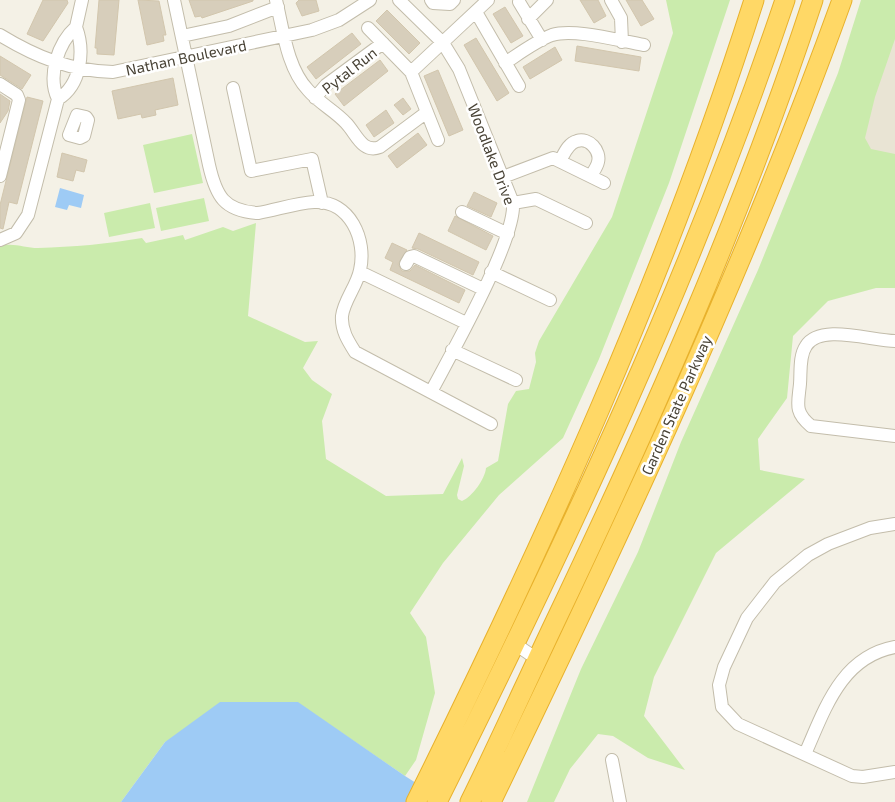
<svg xmlns="http://www.w3.org/2000/svg" width="895" height="802" font-family="'Exo 2',sans-serif">
  <style>
    .residential { fill: #e9e4d4 }
    .green { fill: #caebac }
    .water { fill: #9ecbf5 }
    .building { fill: #d7cebb; stroke: #d2c6ad }
    .lines { fill: none; stroke-linecap: round; stroke-linejoin: round }
    .minor-casing { stroke: #c3bdab; stroke-width: 14 }
    .highway-casing { stroke: #e8b12c; stroke-width: 21 }
    .minor { stroke: #fff; stroke-width: 12 }
    .highway { stroke: #ffd866; stroke-width: 19 }
    .labels { text-anchor: middle; dominant-baseline: central; stroke-width: 5; stroke-linejoin: round; paint-order: stroke }
    .street-label { font-size: 15px; fill: #484235; stroke: #fff }
  </style>
  <rect width="100%" height="100%" fill="#f4f1e6"/>
  <path class="residential" d="M895,14V170L851,153Z"/>
  <path class="green" d="M666,0H730L669,183L599,359L563,438L499,495L443,563L410,613L426,637L435,693L416,760L405,776L298,703L165,742L121,802H0V246C13,242 25,248 38,248C73,247 107,244 142,238L146,243L183,235L185,240L223,227L233,231L256,223L248,316L305,342L318,341L303,368L312,380L332,394L322,421L326,459L386,496L443,494L462,458L464,466L457,495L458,499L462,501C472,497 485,479 486,468L498,461L508,404L516,391L529,389L536,362L535,353L539,341L612,217L673,33Z
    M861,0H895V39L875,97L865,138L871,149L895,154V288H876L828,301L793,336L787,398L758,439L760,470L805,479L716,553L654,677L644,716L685,770L648,758L613,736L598,734L570,769L554,802H527L581,669L638,552L681,442L758,270L838,73Z
    M192,134L203,183L154,193L143,145Z
    M204,198L209,221L161,231L156,208Z
    M150,203L155,228L109,237L104,213Z"/>
  <path class="water" d="M60,188L84,195L81,208L69,205L67,210L55,207Z
    M220,702H298L405,776L446,802H121L165,742Z"/>
  <path class="building" d="M43,0H67L68,3L43,41L27,34Z
    M99,0H119L114,55L97,54V48H95Z
    M138,0L159,1L166,35H163L164,41L147,45Z
    M189,0H253V1L202,18L201,16L195,17Z
    M299,0H316L319,11L302,16L296,3Z
    M580,0H598L606,16L594,23Z
    M626,0H642L654,19L641,26Z
    M505,7L523,36L511,43L493,14Z
    M387,10L420,43L409,54L376,21Z
    M352,33L361,44L316,79L307,67Z
    M476,38L509,93L497,101L464,45Z
    M577,46L641,57L639,71L575,61Z
    M555,47L562,60L530,79L523,67Z
    M0,56L31,75L22,89L0,75Z
    M380,60L388,71L344,106L335,94Z
    M438,70L463,130L449,136L424,76Z
    M173,78L178,105L155,110L156,115L142,118L141,114L118,119L112,91Z
    M0,94L10,101L8,111L0,123Z
    M27,97L43,101L17,204L9,202L3,229L0,228V205Z
    M403,98L411,109L403,115L394,105Z
    M386,110L394,123L374,137L366,125Z
    M418,133L427,145L397,168L388,156Z
    M62,153L87,160L84,172L76,170L73,181L57,177Z
    M474,192L497,203L491,217L467,206Z
    M455,216L493,236L486,250L448,231Z
    M419,233L479,262L473,275L418,249L412,248Z
    M392,243L407,250L398,264L402,271H410L415,265L465,290L459,303L390,270L393,262L385,258Z"/>
  <g class="lines">
    <g class="minor-casing">
      <path id="minor" d="M174,0L209,165C216,196 224,211 258,213C276,210 296,203 314,202C350,200 367,240 360,270C357,286 344,300 342,316C341,330 348,341 355,352L491,424
        M276,0C283,29 287,68 308,90C319,103 335,111 346,123C356,133 362,154 380,147L427,112
        M399,0L443,43L459,69L513,203C516,240 451,354 431,392
        M431,0L433,3L450,4L454,0
        M611,0L621,18L622,42
        M519,2L542,40
        M476,12L519,86
        M528,19L547,0
        M76,27C85,51 81,85 58,99C47,76 58,43 76,27Z
        M76,27L82,0
        M368,28L411,72L438,140
        M0,35C36,57 71,71 113,72L312,30L339,20L370,0
        M182,36L229,26L278,7
        M505,63C520,53 536,41 552,35C574,28 620,41 644,45
        M411,72L488,0
        M0,84L17,95L19,100L0,176
        M233,88L251,171L312,159L322,203
        M315,98L326,85L383,43
        M77,115L86,117L88,120L84,136L80,138L69,135Z
        M560,161C564,154 568,143 577,141C589,137 601,151 598,162C597,167 593,172 591,176
        M503,177L553,158L604,183
        M513,203L536,199L586,223
        M462,212L508,234
        M0,240L16,233L28,215L58,99
        M406,264L410,257L414,256L483,289
        M360,272L466,323
        M491,272L550,300
        M895,341C872,341 820,323 806,346C799,356 801,372 800,384C798,404 794,412 811,426L895,436
        M452,350L516,380
        M895,524L870,528L828,544L808,555L775,582L747,618L724,667L719,685L722,707L738,724L852,776L863,777L895,772
        M515,644L537,659
        M805,754C825,709 841,657 895,647
        M612,760L620,802"/>
    </g>
    <g class="highway-casing">
      <path id="highway" d="M416,802C545,542 666,277 754,0
        M437,802C567,541 692,277 785,0
        M470,802C499,743 526,683 554,624C651,421 743,214 813,0
        M491,802C618,539 743,275 842,0"/>
    </g>
    <use href="#minor" class="minor"/>
    <use href="#highway" class="highway"/>
  </g>
  <g class="labels">
    <g class="street-label">
      <text transform="translate(186 57) rotate(-12)">Nathan Boulevard</text>
      <text transform="translate(349 70) rotate(-38)">Pytal Run</text>
      <text transform="translate(492 154) rotate(69)">Woodlake Drive</text>
      <text transform="translate(676 405) rotate(-66)">Garden State Parkway</text>
    </g>
  </g>
</svg>
